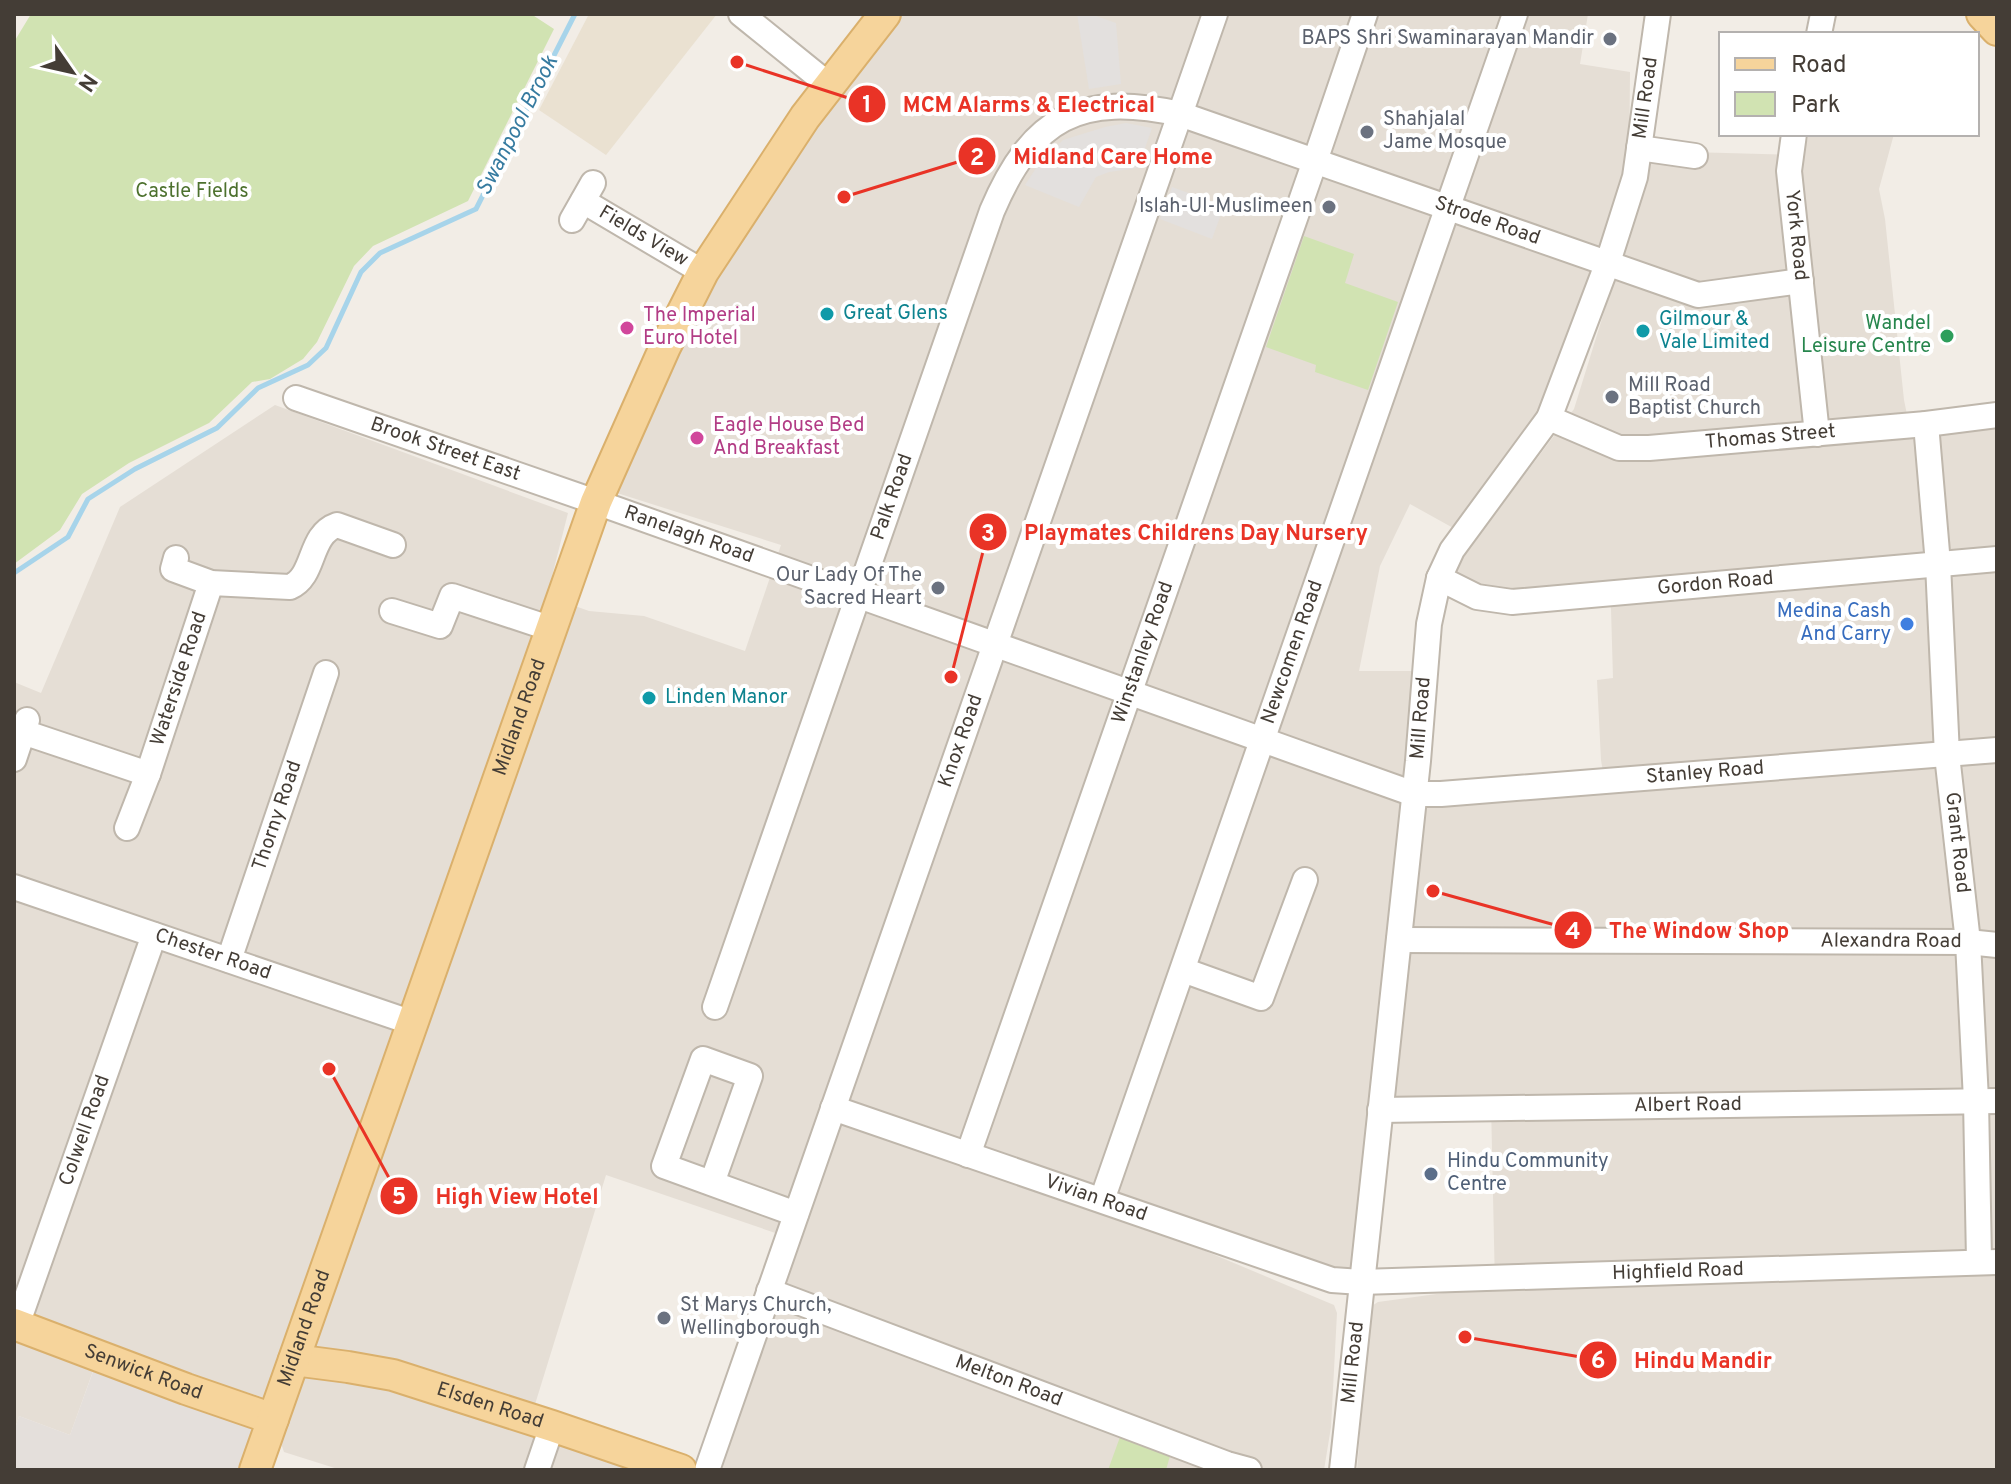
<svg xmlns="http://www.w3.org/2000/svg" width="2011" height="1484" font-family="Overpass,sans-serif">
  <style>
    .residential { fill: #e5ded5 }
    .industrial { fill: #e4dfdb }
    .education { fill: #eae1d1 }
    .green { fill: #d1e3b2 }
    .parking { fill: #e3e0de }
    .lines { fill: none; stroke-linecap: round; stroke-linejoin: round }
    .stream { stroke: #a7d4ea; stroke-width: 5 }
    .minor-casing { stroke: #bfb7ac; stroke-width: 28 }
    .major-casing { stroke: #dab06c; stroke-width: 34 }
    .minor { stroke: #fff; stroke-width: 24 }
    .major { stroke: #f6d49b; stroke-width: 30 }
    .worship-dot { fill: #6b7280; stroke: #fff; stroke-width: 3 }
    .culture-dot { fill: #0f9aa8; stroke: #fff; stroke-width: 3 }
    .hotel-dot { fill: #d1479c; stroke: #fff; stroke-width: 3 }
    .leisure-dot { fill: #2e9e5b; stroke: #fff; stroke-width: 3 }
    .shop-dot { fill: #3f7fe0; stroke: #fff; stroke-width: 3 }
    .service-dot { fill: #5c6f8a; stroke: #fff; stroke-width: 3 }
    .labels { text-anchor: middle; dominant-baseline: central; stroke-width: 8; stroke-linejoin: round; paint-order: stroke }
    .worship-label { font-size: 20px; fill: #5b616d; stroke: #fff; text-anchor: end }
    .street-label { font-size: 20px; fill: #443d36; stroke: #fff }
    .park-label { font-size: 20px; fill: #4d712e; stroke: #fff }
    .culture-label { font-size: 20px; fill: #0d838f; stroke: #fff; text-anchor: start }
    .hotel-label { font-size: 20px; fill: #b23c85; stroke: #fff; text-anchor: start }
    .leisure-label { font-size: 20px; fill: #27864d; stroke: #fff; text-anchor: end }
    .shop-label { font-size: 20px; fill: #366cbe; stroke: #fff; text-anchor: end }
    .service-label { font-size: 20px; fill: #4e5e75; stroke: #fff; text-anchor: start }
    .water-label { font-size: 22px; font-style: italic; fill: #367ba0; stroke: #fff }
    .leader { fill: none; stroke: #e93326; stroke-width: 3 }
    .callout-dot { fill: #e93326; stroke: #fff; stroke-width: 3 }
    .mark-label { font-size: 24px; text-anchor: middle; font-weight: bold; fill: #fff }
    .callout-label { font-size: 22px; text-anchor: middle; font-weight: bold; fill: #e93326; stroke: #fff; stroke-width: 8; stroke-linejoin: round; paint-order: stroke }
  </style>
  <rect width="100%" height="100%" fill="#f2ede6"/>
  <path class="residential" d="M903,14H1588L1580,64L1630,72L1629,180L1541,415L1455,529L1410,504L1380,566L1359,671H1420L1350,1290L1110,1211L1334,1305L1337,1313L1331,1427L1324,1470H711L793,1239L606,1175L528,1427L642,1470H341L284,1452L265,1398L102,1346L70,1435L19,1416L14,1432V682L41,693L120,507L275,405L568,513L547,596L589,611L644,616L745,651L781,545L617,493L711,280L825,104Z
    M1809,134H1894L1879,189L1885,219L1904,400L1911,434L1997,422V1470H1357L1370,1307L1378,1302L1495,1286L1491,1104L1393,1103L1418,799L1605,784L1601,760L1597,680L1613,678L1611,609L1609,595L1506,600L1448,577L1574,409L1654,151L1803,155Z"/>
  <path class="industrial" d="M94,1369L239,1417L254,1433L241,1470H14V1432L19,1416L70,1435Z"/>
  <path class="education" d="M589,14H717L606,155L539,110Z"/>
  <path class="green" d="M31,14H531L554,29L468,201L373,246L354,266L317,342L303,359L270,379L252,382L209,423L129,463L82,494L60,530L14,564V42Z
    M1304,236L1354,254L1345,283L1398,302L1368,390L1315,372L1316,365L1266,347Z
    M1120,1437L1170,1456L1166,1470H1108Z"/>
  <path class="parking" d="M1077,14H1090L1116,23L1121,84L1089,89Z
    M1126,123L1152,128L1138,168L1109,172L1096,177L1079,207L1025,185L1038,165L1063,140L1105,127Z
    M1172,187L1224,206L1212,239L1160,219Z"/>
  <g class="lines">
    <path class="stream" d="M14,573L68,537L88,499L135,469L217,428L258,388L308,365L326,348L361,272L380,253L476,209L575,14"/>
    <g class="minor-casing">
      <g id="minor">
        <path d="M741,14L830,86"/>
        <path d="M1819,34L1823,14"/>
        <path id="s1" d="M1794,134L1789,171L1817,434"/>
        <path d="M1639,148L1695,156"/>
        <path id="s2" d="M583,201L703,272"/>
        <path d="M572,220L593,183"/>
        <path id="s3" d="M296,398L596,502L1414,794H1441L1997,750"/>
        <path id="s4" d="M1549,418L1619,448H1649L1926,424L1997,415"/>
        <path id="s5" d="M1926,424L1938,564L1947,755L1968,942L1976,1100L1979,1261"/>
        <path d="M176,558L173,569L211,583L290,587C316,576 308,535 337,525L393,545"/>
        <path id="s6" d="M1439,578L1477,597L1512,602L1997,559"/>
        <path d="M392,611L440,626L452,596L552,629"/>
        <path d="M23,732L148,774"/>
        <path d="M14,759L27,720"/>
        <path id="s7" d="M127,828L148,774L211,583"/>
        <path id="s8" d="M14,887L413,1023"/>
        <path id="s9" d="M1399,940L1968,942L1997,945"/>
        <path id="s10" d="M229,960L326,673"/>
        <path d="M1183,970L1261,998L1305,880"/>
        <path id="s11" d="M715,1007L992,211C1032,117 1080,92 1180,114L1698,295L1801,281"/>
        <path id="s12" d="M833,1108L1332,1280L1361,1282L1997,1262"/>
        <path id="s13" d="M1380,1110L1997,1101"/>
        <path id="s14" d="M968,1155L1315,161L1365,14"/>
        <path d="M712,1183L750,1076L703,1059L664,1166L796,1214"/>
        <path id="s15" d="M1102,1200L1515,14"/>
        <path id="s16" d="M769,1291L1227,1464L1249,1470"/>
        <path id="s17" d="M17,1325L154,935"/>
        <path d="M537,1470L552,1426"/>
        <path id="s18" d="M707,1470L1215,14"/>
        <path id="s19" d="M1342,1470L1418,761L1429,624L1439,578L1452,550L1549,418L1608,262L1635,177L1658,14"/>
      </g>
    </g>
    <g class="major-casing">
      <g id="major">
        <path d="M1982,14L1997,30"/>
        <path id="s20" d="M14,1324L186,1389L273,1419"/>
        <path id="s21" d="M294,1360L348,1367L393,1375L552,1426L681,1470"/>
        <path id="s22" d="M255,1470L596,502L665,347L703,272L805,117L885,14"/>
      </g>
    </g>
    <use href="#minor" class="minor"/>
    <use href="#major" class="major"/>
  </g>
  <g class="worship-dot">
    <circle cx="1610" cy="39" r="8"/>
    <circle cx="1367" cy="132" r="8"/>
    <circle cx="1329" cy="207" r="8"/>
    <circle cx="1612" cy="397" r="8"/>
    <circle cx="938" cy="588" r="8"/>
    <circle cx="664" cy="1318" r="8"/>
  </g>
  <g class="culture-dot">
    <circle cx="827" cy="314" r="8"/>
    <circle cx="1643" cy="331" r="8"/>
    <circle cx="649" cy="698" r="8"/>
  </g>
  <g class="hotel-dot">
    <circle cx="627" cy="328" r="8"/>
    <circle cx="697" cy="438" r="8"/>
  </g>
  <circle class="leisure-dot" cx="1947" cy="336" r="8"/>
  <circle class="shop-dot" cx="1907" cy="624" r="8"/>
  <circle class="service-dot" cx="1431" cy="1174" r="8"/>
  <g class="labels">
    <g class="worship-label">
      <text x="1594" y="39">BAPS Shri Swaminarayan Mandir</text>
      <text x="1383" y="120" text-anchor="start">Shahjalal<tspan x="1383" dy="23">Jame Mosque</tspan></text>
      <text x="1313" y="207">Islah-Ul-Muslimeen</text>
      <text x="1628" y="386" text-anchor="start">Mill Road<tspan x="1628" dy="23">Baptist Church</tspan></text>
      <text x="922" y="576">Our Lady Of The<tspan x="922" dy="23">Sacred Heart</tspan></text>
      <text x="680" y="1306" text-anchor="start">St Marys Church,<tspan x="680" dy="23">Wellingborough</tspan></text>
    </g>
    <g class="street-label">
      <text stroke="none"><textPath href="#s19" startOffset="1428">Mill Road</textPath></text>
      <text stroke="none"><textPath href="#s11" startOffset="1406">Strode Road</textPath></text>
      <text stroke="none"><textPath href="#s1" startOffset="102">York Road</textPath></text>
      <text stroke="none"><textPath href="#s2" startOffset="70">Fields View</textPath></text>
      <text stroke="none"><textPath href="#s4" startOffset="228">Thomas Street</textPath></text>
      <text stroke="none"><textPath href="#s3" startOffset="158">Brook Street East</textPath></text>
      <text stroke="none"><textPath href="#s11" startOffset="540">Palk Road</textPath></text>
      <text stroke="none"><textPath href="#s3" startOffset="416">Ranelagh Road</textPath></text>
      <text stroke="none"><textPath href="#s6" startOffset="282">Gordon Road</textPath></text>
      <text stroke="none"><textPath href="#s14" startOffset="532">Winstanley Road</textPath></text>
      <text stroke="none"><textPath href="#s15" startOffset="580">Newcomen Road</textPath></text>
      <text stroke="none"><textPath href="#s7" startOffset="158">Waterside Road</textPath></text>
      <text stroke="none"><textPath href="#s22" startOffset="798">Midland Road</textPath></text>
      <text stroke="none"><textPath href="#s19" startOffset="756">Mill Road</textPath></text>
      <text stroke="none"><textPath href="#s18" startOffset="772">Knox Road</textPath></text>
      <text stroke="none"><textPath href="#s3" startOffset="1478">Stanley Road</textPath></text>
      <text stroke="none"><textPath href="#s10" startOffset="152">Thorny Road</textPath></text>
      <text stroke="none"><textPath href="#s5" startOffset="420">Grant Road</textPath></text>
      <text stroke="none"><textPath href="#s9" startOffset="492">Alexandra Road</textPath></text>
      <text stroke="none"><textPath href="#s8" startOffset="210">Chester Road</textPath></text>
      <text stroke="none"><textPath href="#s13" startOffset="308">Albert Road</textPath></text>
      <text stroke="none"><textPath href="#s17" startOffset="206">Colwell Road</textPath></text>
      <text stroke="none"><textPath href="#s12" startOffset="278">Vivian Road</textPath></text>
      <text stroke="none"><textPath href="#s12" startOffset="874">Highfield Road</textPath></text>
      <text stroke="none"><textPath href="#s22" startOffset="150">Midland Road</textPath></text>
      <text stroke="none"><textPath href="#s19" startOffset="108">Mill Road</textPath></text>
      <text stroke="none"><textPath href="#s20" startOffset="138">Senwick Road</textPath></text>
      <text stroke="none"><textPath href="#s16" startOffset="256">Melton Road</textPath></text>
      <text stroke="none"><textPath href="#s21" startOffset="202">Elsden Road</textPath></text>
    </g>
    <g class="park-label">
      <text x="192" y="192">Castle Fields</text>
    </g>
    <g class="culture-label">
      <text x="843" y="314">Great Glens</text>
      <text x="1659" y="320">Gilmour &amp;<tspan x="1659" dy="23">Vale Limited</tspan></text>
      <text x="665" y="698">Linden Manor</text>
    </g>
    <g class="hotel-label">
      <text x="643" y="316">The Imperial<tspan x="643" dy="23">Euro Hotel</tspan></text>
      <text x="713" y="426">Eagle House Bed<tspan x="713" dy="23">And Breakfast</tspan></text>
    </g>
    <g class="leisure-label">
      <text x="1931" y="324">Wandel<tspan x="1931" dy="23">Leisure Centre</tspan></text>
    </g>
    <g class="shop-label">
      <text x="1891" y="612">Medina Cash<tspan x="1891" dy="23">And Carry</tspan></text>
    </g>
    <g class="service-label">
      <text x="1447" y="1162">Hindu Community<tspan x="1447" dy="23">Centre</tspan></text>
    </g>
    <g class="water-label">
      <text transform="translate(518 126) rotate(-63)">Swanpool Brook</text>
    </g>
  </g>
  <path class="leader" d="M737 62L867 104M844 197L977 156M951 677L988 532M1433 891L1573 930M329 1069L399 1196M1465 1337L1598 1360"/>
  <g class="callout-dot">
    <circle cx="737" cy="62" r="8"/>
    <circle cx="844" cy="197" r="8"/>
    <circle cx="951" cy="677" r="8"/>
    <circle cx="1433" cy="891" r="8"/>
    <circle cx="329" cy="1069" r="8"/>
    <circle cx="1465" cy="1337" r="8"/>
    <circle cx="867" cy="104" r="20"/>
    <circle cx="977" cy="156" r="20"/>
    <circle cx="988" cy="532" r="20"/>
    <circle cx="1573" cy="930" r="20"/>
    <circle cx="399" cy="1196" r="20"/>
    <circle cx="1598" cy="1360" r="20"/>
  </g>
  <g class="mark-label">
    <text x="867" y="112">1</text>
    <text x="977" y="165">2</text>
    <text x="988" y="541">3</text>
    <text x="1573" y="939">4</text>
    <text x="399" y="1204">5</text>
    <text x="1598" y="1368">6</text>
  </g>
  <g class="callout-label">
    <text x="1029" y="112">MCM Alarms &amp; Electrical</text>
    <text x="1113" y="164">Midland Care Home</text>
    <text x="1196" y="540">Playmates Childrens Day Nursery</text>
    <text x="1699" y="938">The Window Shop</text>
    <text x="517" y="1204">High View Hotel</text>
    <text x="1703" y="1368">Hindu Mandir</text>
  </g>
  <rect width="2011" height="1484" fill="none" stroke="#443d36" stroke-width="32"/>
  <rect x="1719" y="32" width="260" height="104" fill="#ffffff" stroke="#b4b1af" stroke-width="2"/>
  <rect x="1735" y="58" width="40" height="12" fill="#f6d49b" stroke="#b4b1af" stroke-width="2"/>
  <text x="1791" y="72" font-size="24" fill="#443d36">Road</text>
  <rect x="1735" y="92" width="40" height="24" fill="#d1e3b2" stroke="#b4b1af" stroke-width="2"/>
  <text x="1791" y="112" font-size="24" fill="#443d36">Park</text>
  <g transform="translate(72 72) rotate(124)" stroke="#ffffff" stroke-width="6" paint-order="stroke">
  <path d="M0-6L14 30L0 20L-14 30Z" fill="#443d36"/>
  <text y="-12" font-size="22" font-weight="bold" text-anchor="middle" fill="#443d36">N</text>
  </g>
</svg>
